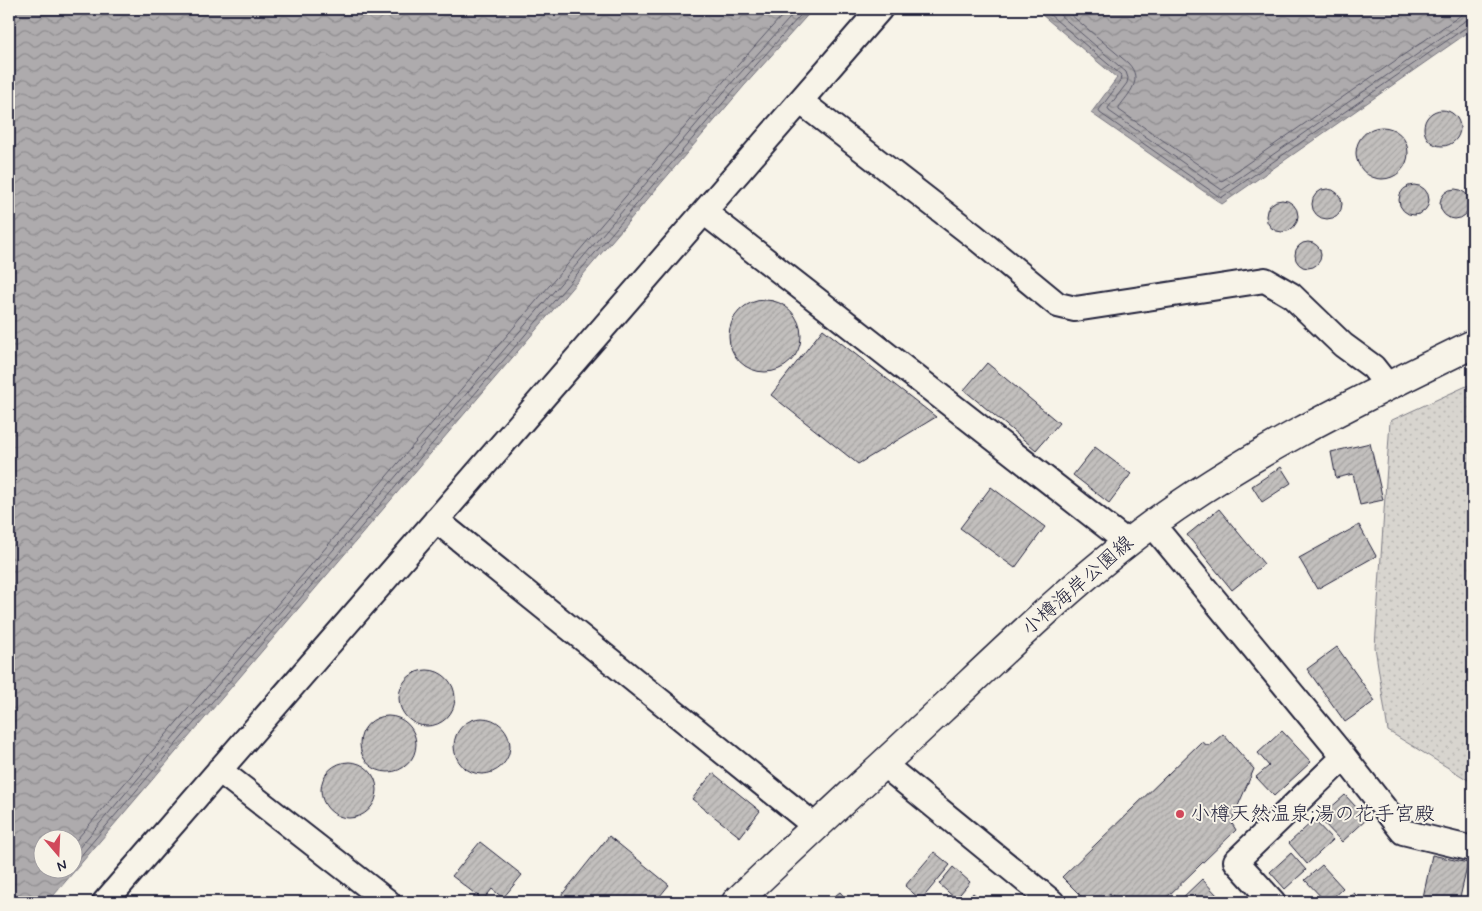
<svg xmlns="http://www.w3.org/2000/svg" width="1482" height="911" font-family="Mynerve,'Klee One',sans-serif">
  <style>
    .park { fill: url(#park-dots); stroke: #7d7c85 }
    .water { fill: url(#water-waves); stroke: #76747f; fill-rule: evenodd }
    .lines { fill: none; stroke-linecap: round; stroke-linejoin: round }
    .shore { stroke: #5a5969; stroke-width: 1 }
    .building { fill: url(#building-hatch); stroke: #22223b }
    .minor-casing { stroke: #22223b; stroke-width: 28 }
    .major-casing { stroke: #22223b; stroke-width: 31 }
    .minor { stroke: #f7f3e8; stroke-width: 24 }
    .major { stroke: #f7f3e8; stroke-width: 28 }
    .poi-dot { fill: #d1495b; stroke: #f7f3e8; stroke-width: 2 }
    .labels { text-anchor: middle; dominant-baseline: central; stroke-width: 4; stroke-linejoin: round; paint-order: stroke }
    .street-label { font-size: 20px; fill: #22223b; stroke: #f7f3e8 }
    .poi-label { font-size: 20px; fill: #22223b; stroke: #f7f3e8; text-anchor: start }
  </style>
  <defs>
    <pattern id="park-dots" width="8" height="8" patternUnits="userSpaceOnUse" patternTransform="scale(1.25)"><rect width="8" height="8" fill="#d8d5cf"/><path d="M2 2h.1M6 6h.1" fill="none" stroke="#b9b7b3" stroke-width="1.8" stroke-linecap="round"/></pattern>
    <pattern id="water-waves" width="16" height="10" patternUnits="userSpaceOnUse" patternTransform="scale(1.25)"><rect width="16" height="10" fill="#aeabad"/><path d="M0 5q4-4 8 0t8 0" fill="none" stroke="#8d8b8e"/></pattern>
    <pattern id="building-hatch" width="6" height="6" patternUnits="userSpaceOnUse" patternTransform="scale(1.25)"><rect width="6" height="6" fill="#c2bfbd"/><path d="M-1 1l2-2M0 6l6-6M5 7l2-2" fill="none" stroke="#a6a4a3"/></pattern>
  </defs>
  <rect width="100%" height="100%" fill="#f7f3e8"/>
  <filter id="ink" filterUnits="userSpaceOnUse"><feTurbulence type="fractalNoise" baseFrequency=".02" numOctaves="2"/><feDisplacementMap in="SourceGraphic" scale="10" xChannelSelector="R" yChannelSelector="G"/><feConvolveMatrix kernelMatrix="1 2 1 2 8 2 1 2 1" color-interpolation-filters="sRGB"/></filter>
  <g filter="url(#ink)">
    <path class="park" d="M1473,383V783L1388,731L1375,647L1390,421Z"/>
    <path class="water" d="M9,9H813L744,86L48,902H9ZM42,838H72V868H42Z
      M1035,9H1473V29L1222,204L1091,113L1117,78Z"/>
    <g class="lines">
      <path class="shore" d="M1043,9L1121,75L1120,82L1099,110L1100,113L1221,198L1468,26L1473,25
        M1053,9L1126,72L1128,78L1127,83L1108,108L1109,111L1222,190L1465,21L1473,19
        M1064,9L1128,63C1144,80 1129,93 1119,107V110L1222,181L1461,15L1467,12L1473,11
        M72,845L730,74L788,9
        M72,856L735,79L798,9
        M72,866L740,83L806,9"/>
    </g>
    <path class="building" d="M1424 128a18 18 0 1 1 36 0a18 18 0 1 1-36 0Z
      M1356 153a26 26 0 1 1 52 0a26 26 0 1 1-52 0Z
      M1399 200a15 15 0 1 1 30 0a15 15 0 1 1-30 0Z
      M1440 204a15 15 0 1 1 30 0a15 15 0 1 1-30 0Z
      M1312 204a15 15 0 1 1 30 0a15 15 0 1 1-30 0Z
      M1266 216a16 16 0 1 1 32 0a16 16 0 1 1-32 0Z
      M1295 255a13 13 0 1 1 26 0a13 13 0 1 1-26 0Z
      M729 336a36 36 0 1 1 72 0a36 36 0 1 1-72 0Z
      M823,329L936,417L858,464L771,395Z
      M987,363L1059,423L1036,450L964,390Z
      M1370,443L1383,500L1360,505L1353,474L1336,478L1331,452Z
      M1095,447L1131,474L1109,503L1073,475Z
      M1281,467L1291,483L1262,502L1252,486Z
      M991,487L1045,527L1015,568L960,528Z
      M1219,509L1264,564L1232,590L1187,535Z
      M1359,525L1376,556L1317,589L1299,558Z
      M1337,647L1375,701L1345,722L1307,669Z
      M399 698a28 28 0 1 1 56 0a28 28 0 1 1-56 0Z
      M360 744a28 28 0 1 1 56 0a28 28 0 1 1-56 0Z
      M454 746a28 28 0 1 1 56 0a28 28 0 1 1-56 0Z
      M1282,731L1311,762L1274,796L1256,777L1269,766L1258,753Z
      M1223,734L1254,769L1231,822L1236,830L1162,902H1119L1110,893L1100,902H1087L1062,877L1201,742L1209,746Z
      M321 790a28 28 0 1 1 56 0a28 28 0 1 1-56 0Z
      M713,773L760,811L740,837L692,799Z
      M1345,795L1367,819L1342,842L1319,818Z
      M1314,820L1333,840L1307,864L1289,843Z
      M609,836L669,885L655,902H558L557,901Z
      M480,842L522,875L503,898L492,889L483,900L452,876Z
      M934,852L950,865L921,900L905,886Z
      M1291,853L1306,870L1285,889L1270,872Z
      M1432,855L1468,863L1459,902H1422Z
      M1322,865L1343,888L1328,902H1326L1305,880Z
      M953,867L970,882L956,899L939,884Z
      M1202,879L1217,895L1210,902H1178Z
      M840,892L849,902H827Z
      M973,893L984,902H965Z
      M1354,893L1363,902H1343Z
      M316,897L322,900L325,902H302L310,898Z"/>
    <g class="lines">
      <g class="minor-casing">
        <path id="minor" d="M800,101L974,236L1058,305L1075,309L1265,280L1291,295L1343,345L1373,367L1388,386
          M704,212L1128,543
          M436,520L815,826
          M1152,524L1344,757L1403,832L1473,849
          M883,764L1052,902
          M219,770L388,902
          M105,902L880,9
          M1273,902L1236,861L1344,757"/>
      </g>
      <g class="major-casing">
        <path id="major" d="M736,902C804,837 873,774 941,710C1009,646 1076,580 1151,525C1250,452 1363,398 1473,344"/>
      </g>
      <use href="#minor" class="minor"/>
      <use href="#major" class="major"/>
    </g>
  </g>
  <circle class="poi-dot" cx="1180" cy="814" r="5"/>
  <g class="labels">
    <g class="street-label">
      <text transform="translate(1078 586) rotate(-41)">小樽海岸公園線</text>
    </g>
    <g class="poi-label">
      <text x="1190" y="814">小樽天然温泉;湯の花手宮殿</text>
    </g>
  </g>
  <rect width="1482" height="911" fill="none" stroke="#f7f3e8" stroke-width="30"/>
  <rect x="15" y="15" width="1452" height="881" fill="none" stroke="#22223b" stroke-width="2" filter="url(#ink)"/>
  <g transform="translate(58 854) rotate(161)"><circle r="24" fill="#f7f3e8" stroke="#a29fa3"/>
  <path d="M0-4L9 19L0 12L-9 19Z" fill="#d1495b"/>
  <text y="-8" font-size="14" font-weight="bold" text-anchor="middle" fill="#22223b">N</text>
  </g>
</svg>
